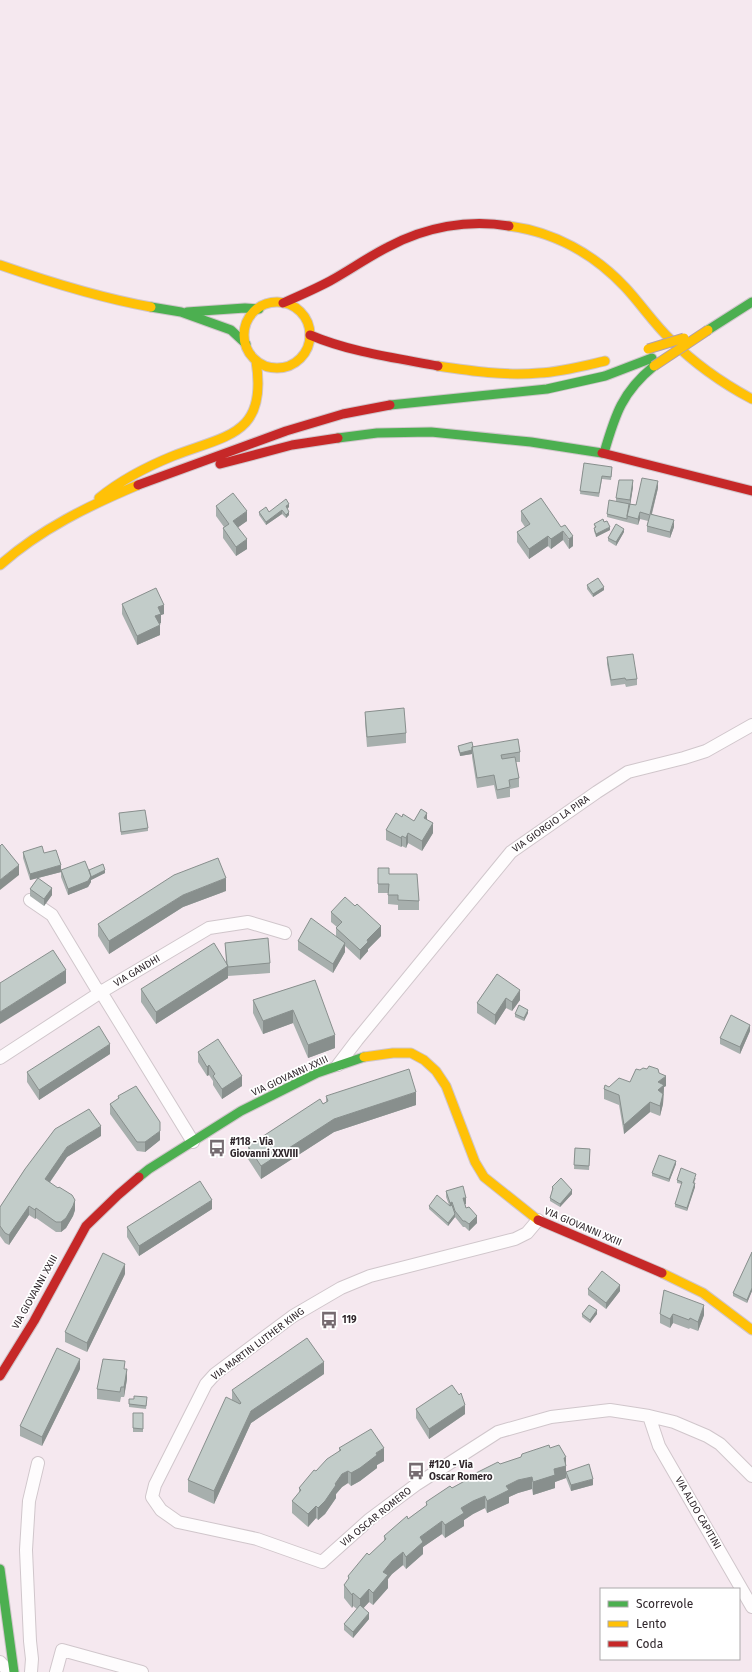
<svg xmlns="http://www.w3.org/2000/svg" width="752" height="1672" font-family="'Fira Sans',sans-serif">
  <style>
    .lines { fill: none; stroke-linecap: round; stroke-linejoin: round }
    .street-casing { stroke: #d0c6cb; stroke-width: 14 }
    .fast-casing { stroke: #d0c6cb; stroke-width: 11 }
    .slow-casing { stroke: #d0c6cb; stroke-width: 11 }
    .jam-casing { stroke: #d0c6cb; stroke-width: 11 }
    .street { stroke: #fefcfd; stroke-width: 12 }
    .fast { stroke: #4caf50; stroke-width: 9 }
    .slow { stroke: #ffc107; stroke-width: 9 }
    .jam { stroke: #c62828; stroke-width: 9 }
    .slow-bridge-casing { stroke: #b2a0ab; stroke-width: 11; stroke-linecap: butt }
    .slow-bridge { stroke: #ffc107; stroke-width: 9 }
    .wall { fill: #a7afad }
    .shaded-wall { fill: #888f8d }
    .building { fill: #c2ccc9; stroke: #888f8d }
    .labels { text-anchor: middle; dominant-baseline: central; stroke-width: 3.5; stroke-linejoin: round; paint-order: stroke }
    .street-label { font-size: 10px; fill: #30272c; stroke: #fff }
    .poi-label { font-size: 10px; font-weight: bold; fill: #30272c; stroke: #fff; text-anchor: start }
  </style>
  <rect width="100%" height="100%" fill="#f5e8ef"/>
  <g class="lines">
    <g class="street-casing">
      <path id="street" d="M30,900L52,915L96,988L101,992L193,1142
        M0,1058L101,992L209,928L248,922L285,933
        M338,1065L357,1040L511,852L597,792L628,772L684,758L706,751L752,725
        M538,1220L527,1233L515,1239L370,1276L341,1288L293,1316L215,1374L206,1384L155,1485L152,1497L161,1510L178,1522L257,1539L322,1562L370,1519L417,1484L498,1432L551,1417L610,1410L649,1416L674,1422L707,1436L720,1444L752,1476
        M649,1416L659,1446L752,1607
        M0,1662L9,1672
        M31,1672L32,1659L30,1641L26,1550L29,1501L38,1463
        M56,1672L62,1650L142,1672"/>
    </g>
    <g class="fast-casing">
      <path id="fast" d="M151,307L181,312L231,330L246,344
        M187,312L245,308L259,309
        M708,330L752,302
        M390,405L547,389L605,376L652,358
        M338,438L377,433L431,432L531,442L602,453
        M604,453C615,415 622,392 654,366
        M139,1177L149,1169L241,1111L317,1073L364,1057
        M0,1569L14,1672"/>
    </g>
    <g class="slow-casing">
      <path id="slow" d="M509,226C554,232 594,254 625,287C641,304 654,324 671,340C695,364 722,383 752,399
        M0,265C49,282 100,298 151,307
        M244 335a33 33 0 1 1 66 0a33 33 0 1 1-66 0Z
        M438,366C471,371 505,376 539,373C561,372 583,366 605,361
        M99,498C121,480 146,467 173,456C227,435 268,435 256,361
        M0,565C41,529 88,506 138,485
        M364,1057L393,1053H411L424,1060L436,1071L446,1086L475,1162L484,1177L538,1220
        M662,1273L703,1293L752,1330"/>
    </g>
    <g class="jam-casing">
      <path id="jam" d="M283,303C299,296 315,289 330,281C350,270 368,257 388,247C425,227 468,219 509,226
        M310,335C350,352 395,358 438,366
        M602,453L752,491
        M220,464L292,445L338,438
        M138,485L286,431L343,414L390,405
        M538,1220L662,1273
        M0,1376L34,1321L86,1226L118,1195L139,1177"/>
    </g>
    <use href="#street" class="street"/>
    <use href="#fast" class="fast"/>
    <use href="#slow" class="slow"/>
    <use href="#jam" class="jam"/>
    <g class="slow-bridge-casing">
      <path id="slow-bridge" d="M648,349L684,338
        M654,366L708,330"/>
    </g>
    <use href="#slow-bridge" class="slow-bridge"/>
  </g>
  <path class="wall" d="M584,463L612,471L611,480L602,479L599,497L580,494Z
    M633,487L630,504L636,505L658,488L652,514L674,527L670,538L647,532V526L648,521L640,519L638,525L607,517V514L616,501V498Z
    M541,498L573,546L569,549L563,540L551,549L548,546L529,559L517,542V532L525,527L521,521V511Z
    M216,506L247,521L238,527L247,549L236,556L223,538V528L224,527L216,516Z
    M289,507L287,509L289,515L286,518L282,514L266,525L259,515V512H269Z
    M604,522L610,530L596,537L594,531V528H595L594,524Z
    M624,532L616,546L608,541V538Z
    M587,585L604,590L593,597L587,589Z
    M122,604L164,614L161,615V623L159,624L160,635L137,645L122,614Z
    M607,657L637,679V685L626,687L625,684L611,686L607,664Z
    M365,712L406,733V743L367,747L365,722Z
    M458,746L520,752V762H516L519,778V787L510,789V797L497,799L494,785L477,788L472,757V754L460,756L458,749Z
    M119,813L148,828V831L121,835Z
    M402,817L414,821L427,819L433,833L422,851L408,843L406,848L402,846L401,847L386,840V830Z
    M23,852L44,853L61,872L38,878L52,895L44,906L30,896V889L38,878L30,880L23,858Z
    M378,868L389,874L419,901V910H398V905L388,904V893H378Z
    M61,870H89L105,873L91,880V882L88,887L68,895L61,877Z
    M226,891L183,907L109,954L98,936V924Z
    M331,912L381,936L368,949V951L360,960L345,946V952L333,973L298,950V941L336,936V928L337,927L331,922Z
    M225,943L270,963V973L228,976V978L156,1024L141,1002V989L226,962Z
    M497,974L520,1000L512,1011L506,1008L495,1025L477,1013V1003Z
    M315,980L335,1048L308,1058L293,1023L263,1034L253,1013V1000Z
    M528,1013L524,1021L515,1017V1014Z
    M750,1031L740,1054L720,1044V1038Z
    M198,1052L242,1086L222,1099L213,1085V1081L209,1075L207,1076L198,1062Z
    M110,1054L39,1100L27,1082V1072Z
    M659,1073L666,1086L664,1087L663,1104L660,1116L650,1112L624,1134L619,1105L604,1099V1089L609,1087L630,1082Z
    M118,1096L160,1140L145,1152L137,1151L110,1114V1104L118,1099Z
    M326,1096L416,1105L334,1132L261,1179L248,1159V1146L326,1102Z
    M101,1136L67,1157L50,1182L75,1210L73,1216L66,1228L61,1232H56L36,1218L35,1219L29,1215L9,1245L5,1243L0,1236V1207L25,1169Z
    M575,1148L590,1149L589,1170L574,1169Z
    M676,1164L669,1182L652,1176V1173Z
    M696,1178L694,1183L695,1187L687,1211L675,1207V1204L682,1184L677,1183V1180Z
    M552,1187L572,1194L560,1207L550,1201V1198L552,1191Z
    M446,1191L466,1204H465L466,1208L477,1223L469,1231L465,1227H463L455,1217L448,1226L429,1209V1206L449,1205L446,1197Z
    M212,1209L139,1256L127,1237V1227Z
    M752,1252V1291L747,1303L733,1296V1293Z
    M125,1274L87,1352L65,1342V1332Z
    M588,1289L620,1291L606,1309L588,1295Z
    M664,1290L704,1315L698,1331L690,1328L689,1329L673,1323L670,1328L660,1323V1314Z
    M582,1314H597L590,1323L582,1317Z
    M80,1369L42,1446L20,1436V1426Z
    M125,1369L127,1379L124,1397H121L120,1402L97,1399V1389Z
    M324,1374L251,1423L214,1504L188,1492V1480L232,1400V1390Z
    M147,1401L146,1409L129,1407V1404Z
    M416,1409L465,1414L429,1439L416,1418Z
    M133,1413H143V1432H133Z
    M339,1448L384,1461L377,1465V1468L360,1481L351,1486L348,1483L342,1487L336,1494V1498L325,1514L318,1520L316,1518L308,1527L292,1513V1501L299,1493V1488L316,1471L339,1451Z
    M550,1448L566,1464V1472L593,1485L571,1491L566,1478L555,1482V1488L533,1495L532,1489L518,1493L509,1497V1503L487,1513L485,1508L473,1514L464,1520V1526L445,1538L442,1534L423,1547V1554L406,1569L403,1565L392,1574L388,1579V1588L373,1605L369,1602L363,1608L369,1619L353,1638L344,1630V1624L357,1609L353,1606L352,1608L344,1598V1585L348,1581V1576L384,1541V1536L426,1506V1502L472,1477V1475L500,1464Z"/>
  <path class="shaded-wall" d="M633,480V487L630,507V500Z
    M658,481V488L650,520V514Z
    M289,504V507L286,510V506Z
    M282,510V514L266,525V522Z
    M247,511V521L233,531V521Z
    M289,512V515L286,518V515Z
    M640,512V519L638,525V519Z
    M674,520V527L670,538V532Z
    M610,527V530L596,537V534Z
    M624,529V532L616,546V542Z
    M563,531V540L551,549V539Z
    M548,536V546L529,559V549Z
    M573,536V546L569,549V539Z
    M247,539V549L236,556V547Z
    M604,587V590L593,597V594Z
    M164,605V614L161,615V623L155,626V616L158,607Z
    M160,625V635L137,645V636Z
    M472,750V754L460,756V753Z
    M427,813V822L424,818Z
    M433,823V833L422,851V841Z
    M408,833V843L406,848V838Z
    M402,836V846L401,847V838Z
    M19,865V875L0,890V880Z
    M61,865V872L30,880V874Z
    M105,870V873L91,880V882L88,887L68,895V889L91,876Z
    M226,878V891L183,907L109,954V941L183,895Z
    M52,888V895L44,906V899Z
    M381,926V936L368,949V951L360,960V950L367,940Z
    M345,943V952L333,973V964Z
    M228,966V978L156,1024V1012Z
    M66,970V983L0,1024V1012Z
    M520,990V1000L512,1011V1002Z
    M506,998V1008L495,1025V1015Z
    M293,1010V1023L263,1034V1021Z
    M528,1010V1013L524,1021V1018Z
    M750,1025V1031L740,1054V1047Z
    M335,1035V1048L308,1058V1045Z
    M110,1044V1054L39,1100V1090Z
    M209,1065V1075L207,1076V1067Z
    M242,1076V1086L222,1099V1089Z
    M666,1076V1086L664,1087L663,1104L660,1116V1106L658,1100V1082Z
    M416,1092V1105L334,1132L261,1179V1166L334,1119Z
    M650,1102V1112L624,1134V1125Z
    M101,1126V1136L67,1157L45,1189V1179L67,1147Z
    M160,1131V1140L145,1152V1142Z
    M676,1161V1164L669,1182V1179Z
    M695,1183V1187L687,1211V1208Z
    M572,1190V1194L560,1207V1204Z
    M463,1198H466V1204L463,1205Z
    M75,1200V1210L73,1216L66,1228L61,1232V1222Z
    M212,1200V1209L139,1256V1246Z
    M452,1202V1208L450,1209V1203Z
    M29,1206V1215L9,1245V1235Z
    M36,1208V1218L35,1219V1210Z
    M455,1214V1217L448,1226V1223Z
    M477,1216V1223L469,1231V1224Z
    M125,1264V1274L87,1352V1343Z
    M620,1285V1291L606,1309V1303Z
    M752,1288V1291L747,1303V1300Z
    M704,1305V1315L698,1331V1322Z
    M597,1310V1314L590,1323V1320Z
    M673,1314V1323L670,1328V1319Z
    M80,1359V1369L42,1446V1437Z
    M324,1362V1374L251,1423L214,1504V1491L251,1411Z
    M127,1369V1379L124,1397V1387Z
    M465,1405V1414L429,1439V1429Z
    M384,1448V1461L377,1465V1468L360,1481L351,1486V1473L376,1453Z
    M566,1457V1478L555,1482V1488L533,1495V1482L554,1469L564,1458Z
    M348,1471V1483L342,1487L336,1494V1498L325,1514L318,1520V1508L335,1484L342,1474Z
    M532,1477V1489L518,1493L509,1497V1503L487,1513V1501L506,1486L518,1480Z
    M593,1479V1485L571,1491V1485Z
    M485,1496V1508L473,1514L464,1520V1526L445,1538V1525L461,1508L473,1501Z
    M316,1506V1518L308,1527V1514Z
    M442,1521V1534L423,1547V1554L406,1569V1557L420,1537Z
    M403,1552V1565L392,1574L388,1579V1588L373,1605V1593L383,1572L392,1561Z
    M369,1589V1602L360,1612V1599Z
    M353,1593V1606L352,1608V1595Z
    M369,1613V1619L353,1638V1632Z"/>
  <path class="building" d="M584,463L612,467L611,477L602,476L599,493L580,491Z
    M642,478L658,481L650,514L674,520L670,532L647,526L650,515L640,512L638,519L627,516L629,504L636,505Z
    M619,480H633L630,500L616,498Z
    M233,493L247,511L233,521L247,539L236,547L223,528L229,524L216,506Z
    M541,498L561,527L565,525L573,536L569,539L563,531L551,539L548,536L529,549L517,532L530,524L521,511Z
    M286,499L289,504L286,506L289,512L286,515L282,510L266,522L259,512L266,507L269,512Z
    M609,500L630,504L627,516V519L607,514Z
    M603,519L604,522L607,521L610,527L596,534L594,528L596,527L594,524Z
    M616,524L624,529L616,542L608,538Z
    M598,578L604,587L593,594L587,585Z
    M156,588L164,605L158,607L161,614L155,616L160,625L137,636L122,604Z
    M633,654L637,679L626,680L625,678L611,680L607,657Z
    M404,708L406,733L367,737L365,712Z
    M518,739L520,752L501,755L502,759L515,757L519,778L509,780L510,787L497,790L494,775L477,778L472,747Z
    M472,742L473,747H472V750L460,753L458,746Z
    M421,809L427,813L424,818L433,823L422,841L408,833L406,838L402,836L401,838L386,830L396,813L402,817L403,814L414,821Z
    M145,810L148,828L121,832L119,813Z
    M2,844L19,865L0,880V846Z
    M42,846L44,853L56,850L61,865L30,874L23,852Z
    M218,858L226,878L183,895L109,941L98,924L174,875Z
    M85,861L91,876L88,881L68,889L61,870Z
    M103,864L105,870L91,877L89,870Z
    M378,868H389V874H417L419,901L398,900V895H388L389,884H378Z
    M38,878L52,888L44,899L30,889Z
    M345,897L355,906L357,904L381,926L367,940L368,942L360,950L336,928L342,922L331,912Z
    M311,918L345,943L333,964L298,941Z
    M268,938L270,963L228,967L227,964L225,943Z
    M214,943L228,966L156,1012L141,989Z
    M53,950L66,970L0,1012V983Z
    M497,974L520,990L512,1002L506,998L495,1015L477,1003Z
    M315,980L335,1035L308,1045L293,1010L263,1021L253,1000Z
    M519,1005L528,1010L524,1018L515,1014Z
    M731,1015L750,1025L740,1047L720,1038Z
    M99,1026L110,1044L39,1090L27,1072Z
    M218,1039L242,1076L222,1089L213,1076L215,1074L209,1065L207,1067L198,1052Z
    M649,1066L658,1069L659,1073L666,1076L658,1082L664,1085L658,1090L663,1094L660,1106L650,1102L624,1125L619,1095L604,1089L605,1085L609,1087L619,1078L630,1082L636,1069L640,1070L643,1068L647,1069Z
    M409,1069L416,1092L334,1119L261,1166L248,1146L320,1099L323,1104L328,1101L326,1096Z
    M136,1086L160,1122V1131L145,1142H137L110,1104L119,1098L118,1096Z
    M89,1109L101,1126L67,1147L45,1179L58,1188L59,1187L72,1195L75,1200L73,1206L66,1218L61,1222H56L36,1208L35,1210L29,1206L9,1235L5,1233L0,1226V1207L25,1169L55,1129Z
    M575,1148L590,1149L589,1166L574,1165Z
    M659,1155L676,1161L669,1179L652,1173Z
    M681,1168L696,1174L693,1183H695L687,1208L675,1204L682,1182L677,1180Z
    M561,1178L572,1190L560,1204L550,1198L553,1188L552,1187Z
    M200,1181L212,1200L139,1246L127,1227Z
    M463,1186L466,1198H463L466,1208L469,1207L477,1216L469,1224L465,1221H463L455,1211L452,1202L450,1203L446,1191Z
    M437,1195L450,1206L452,1205L455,1214L448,1223L429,1206Z
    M752,1252V1288L747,1300L733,1293Z
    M103,1253L125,1264L87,1343L65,1332Z
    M602,1271L620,1285L606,1303L588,1289Z
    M664,1290L704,1305L698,1322L690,1318L689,1320L673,1314L670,1319L660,1314Z
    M589,1305L597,1310L590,1320L582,1314Z
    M307,1338L324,1362L251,1411L214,1491L188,1480L226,1397L240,1404L241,1403L232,1390Z
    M57,1348L80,1359L42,1437L20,1426Z
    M103,1359L125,1361L124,1369H127L124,1387H121L120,1392L97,1389Z
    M452,1385L459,1395L461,1393L465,1405L429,1429L416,1409Z
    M134,1396L147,1397L146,1406L129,1404V1399H134Z
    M133,1413H143V1429L133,1428Z
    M371,1429L384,1448L376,1453L377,1455L360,1468L351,1473L348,1471L342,1474L335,1484L336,1485L325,1501L318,1508L316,1506L308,1514L292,1501L301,1490L299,1488L314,1470L316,1471L327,1459L341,1450L339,1448Z
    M549,1445L550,1448L559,1445L566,1457L564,1458L566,1466L554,1469L555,1475L533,1482L532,1477L518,1480L506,1486L509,1490L487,1501L485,1496L473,1501L461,1508L464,1513L445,1525L442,1521L420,1537L423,1542L406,1557L403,1552L392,1561L383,1572L388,1575L373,1593L369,1589L360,1599L353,1593L352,1595L344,1585L349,1578L348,1576L367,1553L369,1555L386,1539L384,1536L407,1516L408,1519L427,1505L426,1502L450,1486L452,1488L472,1477V1475L498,1462L500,1464L521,1457L522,1454Z
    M589,1464L593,1479L571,1485L566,1472Z
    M360,1605L369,1613L353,1632L344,1624Z"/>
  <defs>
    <g id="bus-bare" transform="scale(1.38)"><path d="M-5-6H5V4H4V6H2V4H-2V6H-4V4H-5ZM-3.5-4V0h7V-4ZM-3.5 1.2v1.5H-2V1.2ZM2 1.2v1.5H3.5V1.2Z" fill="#756b70" stroke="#fff" stroke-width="2.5" paint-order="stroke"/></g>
  </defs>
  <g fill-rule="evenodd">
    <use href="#bus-bare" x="217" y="1148"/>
    <use href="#bus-bare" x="329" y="1320"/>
    <use href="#bus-bare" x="416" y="1471"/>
  </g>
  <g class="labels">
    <g class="street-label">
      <text transform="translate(551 824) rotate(-35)">VIA GIORGIO LA PIRA</text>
      <text transform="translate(137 971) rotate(-31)">VIA GANDHI</text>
      <text transform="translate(290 1076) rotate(-25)">VIA GIOVANNI XXIII</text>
      <text transform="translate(583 1227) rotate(23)">VIA GIOVANNI XXIII</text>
      <text transform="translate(35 1292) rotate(-61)">VIA GIOVANNI XXIII</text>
      <text transform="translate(258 1344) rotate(-37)">VIA MARTIN LUTHER KING</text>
      <text transform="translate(698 1513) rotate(60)">VIA ALDO CAPITINI</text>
      <text transform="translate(376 1517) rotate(-39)">VIA OSCAR ROMERO</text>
    </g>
    <g class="poi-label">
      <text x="230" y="1142">#118 - Via<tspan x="230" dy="12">Giovanni XXVIII</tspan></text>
      <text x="342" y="1320">119</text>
      <text x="429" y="1465">#120 - Via<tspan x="429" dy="12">Oscar Romero</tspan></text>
    </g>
  </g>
  <rect x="600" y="1588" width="140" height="72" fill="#ffffff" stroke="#aca9ab"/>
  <rect x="608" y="1601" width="20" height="6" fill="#4caf50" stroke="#aca9ab"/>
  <text x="636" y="1608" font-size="12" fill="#30272c">Scorrevole</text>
  <rect x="608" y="1621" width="20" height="6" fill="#ffc107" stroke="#aca9ab"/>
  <text x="636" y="1628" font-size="12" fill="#30272c">Lento</text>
  <rect x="608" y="1641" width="20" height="6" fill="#c62828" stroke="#aca9ab"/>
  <text x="636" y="1648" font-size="12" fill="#30272c">Coda</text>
</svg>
